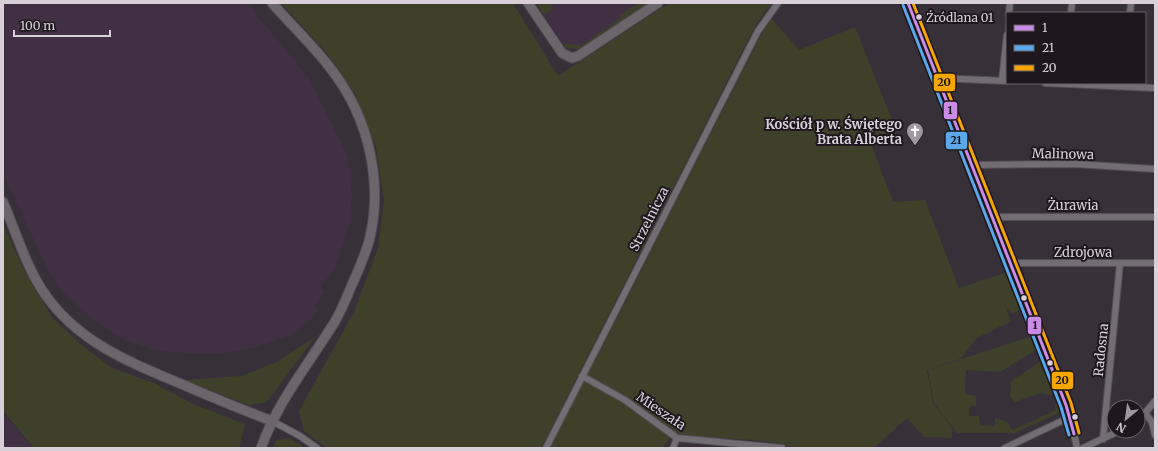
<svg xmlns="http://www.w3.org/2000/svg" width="1158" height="451" font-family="Merriweather,serif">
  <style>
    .built { fill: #413043 }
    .green { fill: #3f402a }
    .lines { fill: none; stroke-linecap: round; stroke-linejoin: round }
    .street-casing { stroke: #534d54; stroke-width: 8 }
    .secondary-casing { stroke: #534d54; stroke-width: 11 }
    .street { stroke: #726d73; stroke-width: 6 }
    .secondary { stroke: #6c666c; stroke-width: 9 }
    .bus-1-casing { stroke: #1e181e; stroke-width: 6 }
    .bus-2-casing { stroke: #1e181e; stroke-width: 6 }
    .bus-3-casing { stroke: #1e181e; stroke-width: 6 }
    .bus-1 { stroke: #ca8be6; stroke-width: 3 }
    .bus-2 { stroke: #5aa8eb; stroke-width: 3 }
    .bus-3 { stroke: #f7a600; stroke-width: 3 }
    .bus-dot { fill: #d8cfd9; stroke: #1e181e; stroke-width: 1.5 }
    .labels { text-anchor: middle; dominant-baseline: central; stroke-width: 4; stroke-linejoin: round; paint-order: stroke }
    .bus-label { font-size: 12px; fill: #d8cfd9; stroke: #1e181e; text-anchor: start }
    .poi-label { font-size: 13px; font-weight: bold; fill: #d8cfd9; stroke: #1e181e; text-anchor: end }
    .street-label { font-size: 13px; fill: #d8cfd9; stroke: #1e181e }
    .line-badge { stroke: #1e181e; stroke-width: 1.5 }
    .pale-badge-label { font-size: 11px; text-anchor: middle; font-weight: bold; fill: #111 }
  </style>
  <rect width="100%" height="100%" fill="#373038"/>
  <path class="built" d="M3,3H247L309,78L348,157L352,197L349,225L338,262L321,287L325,292L314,307L318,309L312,318L291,335L256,347L224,353H185L154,350L125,340L97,323L62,291L47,268L3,174Z
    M536,3H649L578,50L566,48Z
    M3,413L33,448H3Z"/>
  <path class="green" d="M281,3H513L558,76L669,3H773L765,11L753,30L541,448H327L304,431L299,411L354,312L378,248L384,201L376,147L355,93L326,52Z
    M536,3H550L553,8L544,15Z
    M638,3H649L580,49L566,48L563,43L580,46L621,18L619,16Z
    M770,17L799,50L855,27L896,130L870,141L893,202L925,200L959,288L1007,272L1013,286L1009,293L1011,291H1015L1022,309L1012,314L1007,309L1004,302L1011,321L977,338L960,359L927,370L933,403L952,428V438L924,437L907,418L874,448H795L768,441L703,437L674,433L663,447L654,448H549L616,320Z
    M3,224L27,276L52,317L80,344L112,368L154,383L193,404L245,424L239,448H34L3,411Z
    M1032,336L1037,349L1000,372L966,370L965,394L976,396V406H969V416H979L980,425L995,426V418L1008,422L1012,430L1056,410L1054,406L1057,403L1061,412L1015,433H957L934,403L928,370Z
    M315,337L266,403L248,405L185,380L241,376L277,362Z
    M1041,361L1054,394L1051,395L1040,393L1015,402L1010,397L1011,381Z
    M289,438L305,448H273L276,440Z"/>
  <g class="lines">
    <g class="street-casing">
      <path id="street" d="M908,3L1066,405L1074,434L1077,448
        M1009,13L1010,3
        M1071,13L1072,3
        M1130,13L1131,3
        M937,78L1007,81
        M1002,80L1007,35
        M1045,83L1155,88
        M972,165L1074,164L1155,169
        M992,217H1155
        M1010,263H1155
        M582,376L625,400L677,438L782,448
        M1145,413L1152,422L1155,435
        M1138,418L1145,413L1155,401
        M272,421L300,436L317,448
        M1103,439L1120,263
        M546,448L758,31L778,3
        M673,448L677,438
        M1005,448L1070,417
        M1083,448L1119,431"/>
    </g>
    <g class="secondary-casing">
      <path id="secondary" d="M528,3L562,53L572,58L578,56L658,3
        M3,202C14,227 22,254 35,278C66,336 121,359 179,383C209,396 240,409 272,421
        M261,448C278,401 308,365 334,323C341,312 346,299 351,287C358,271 366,254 370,237C382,185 370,127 341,83C322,54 295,29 272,3"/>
    </g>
    <use href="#street" class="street"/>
    <use href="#secondary" class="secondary"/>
    <g class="bus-1-casing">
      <path id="bus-1" d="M908,3L1066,405L1074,434"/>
    </g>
    <g class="bus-2-casing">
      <path id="bus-2" d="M903,5L1061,407L1069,435"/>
    </g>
    <g class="bus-3-casing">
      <path id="bus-3" d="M913,3L1071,403L1079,433"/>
    </g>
    <use href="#bus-1" class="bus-1"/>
    <use href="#bus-2" class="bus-2"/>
    <use href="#bus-3" class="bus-3"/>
  </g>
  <defs>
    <g id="church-pin" transform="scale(0.9)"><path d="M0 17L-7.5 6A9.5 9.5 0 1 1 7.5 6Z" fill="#a097a1" stroke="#1e181e"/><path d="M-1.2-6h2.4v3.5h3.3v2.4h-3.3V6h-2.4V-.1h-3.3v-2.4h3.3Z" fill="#fff"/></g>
  </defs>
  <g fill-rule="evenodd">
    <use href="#church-pin" x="915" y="131"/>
  </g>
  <g class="bus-dot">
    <circle cx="919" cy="17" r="3.5"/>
    <circle cx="1024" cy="298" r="3.5"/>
    <circle cx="1050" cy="363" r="3.5"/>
    <circle cx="1075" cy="417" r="3.5"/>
  </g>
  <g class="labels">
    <g class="bus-label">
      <text x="926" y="17">Źródlana 01</text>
    </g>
    <g class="poi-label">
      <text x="902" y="124">Kościół p w. Świętego<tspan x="902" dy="15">Brata Alberta</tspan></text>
    </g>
    <g class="street-label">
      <text transform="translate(1063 154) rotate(1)">Malinowa</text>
      <text x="1073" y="205">Żurawia</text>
      <text transform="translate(649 219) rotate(-63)">Strzelnicza</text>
      <text x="1083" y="252">Zdrojowa</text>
      <text transform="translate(1101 350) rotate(-84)">Radosna</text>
      <text transform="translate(661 411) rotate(34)">Mieszała</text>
    </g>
  </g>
  <g class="line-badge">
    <rect x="933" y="73" width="23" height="19" rx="4" fill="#f7a600"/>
    <rect x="943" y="101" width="15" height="19" rx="4" fill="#ca8be6"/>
    <rect x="945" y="131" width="23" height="19" rx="4" fill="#5aa8eb"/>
    <rect x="1027" y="316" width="15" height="19" rx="4" fill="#ca8be6"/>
    <rect x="1051" y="371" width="23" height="19" rx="4" fill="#f7a600"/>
  </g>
  <g class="pale-badge-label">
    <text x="944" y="86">20</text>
    <text x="950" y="114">1</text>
    <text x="956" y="144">21</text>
    <text x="1035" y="329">1</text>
    <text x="1062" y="384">20</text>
  </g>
  <rect width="1158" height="451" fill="none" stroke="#d8cfd9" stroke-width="8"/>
  <rect x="1006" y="12" width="140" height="72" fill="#1e181e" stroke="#686169"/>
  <rect x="1014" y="25" width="20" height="6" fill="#ca8be6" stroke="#686169"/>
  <text x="1042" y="32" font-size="12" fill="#d8cfd9">1</text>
  <rect x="1014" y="45" width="20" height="6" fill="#5aa8eb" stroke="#686169"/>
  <text x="1042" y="52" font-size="12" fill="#d8cfd9">21</text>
  <rect x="1014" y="65" width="20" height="6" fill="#f7a600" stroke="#686169"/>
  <text x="1042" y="72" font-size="12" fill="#d8cfd9">20</text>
  <g transform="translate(1126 419) rotate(209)"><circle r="19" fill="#1e181e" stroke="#686169"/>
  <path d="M0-3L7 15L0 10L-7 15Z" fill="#a097a1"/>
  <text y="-6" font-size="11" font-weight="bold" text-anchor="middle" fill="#d8cfd9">N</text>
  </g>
  <path d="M14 30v6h96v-6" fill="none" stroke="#d8cfd9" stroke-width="2"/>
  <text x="20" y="30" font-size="12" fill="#d8cfd9" stroke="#1e181e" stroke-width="3" paint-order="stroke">100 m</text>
</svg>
